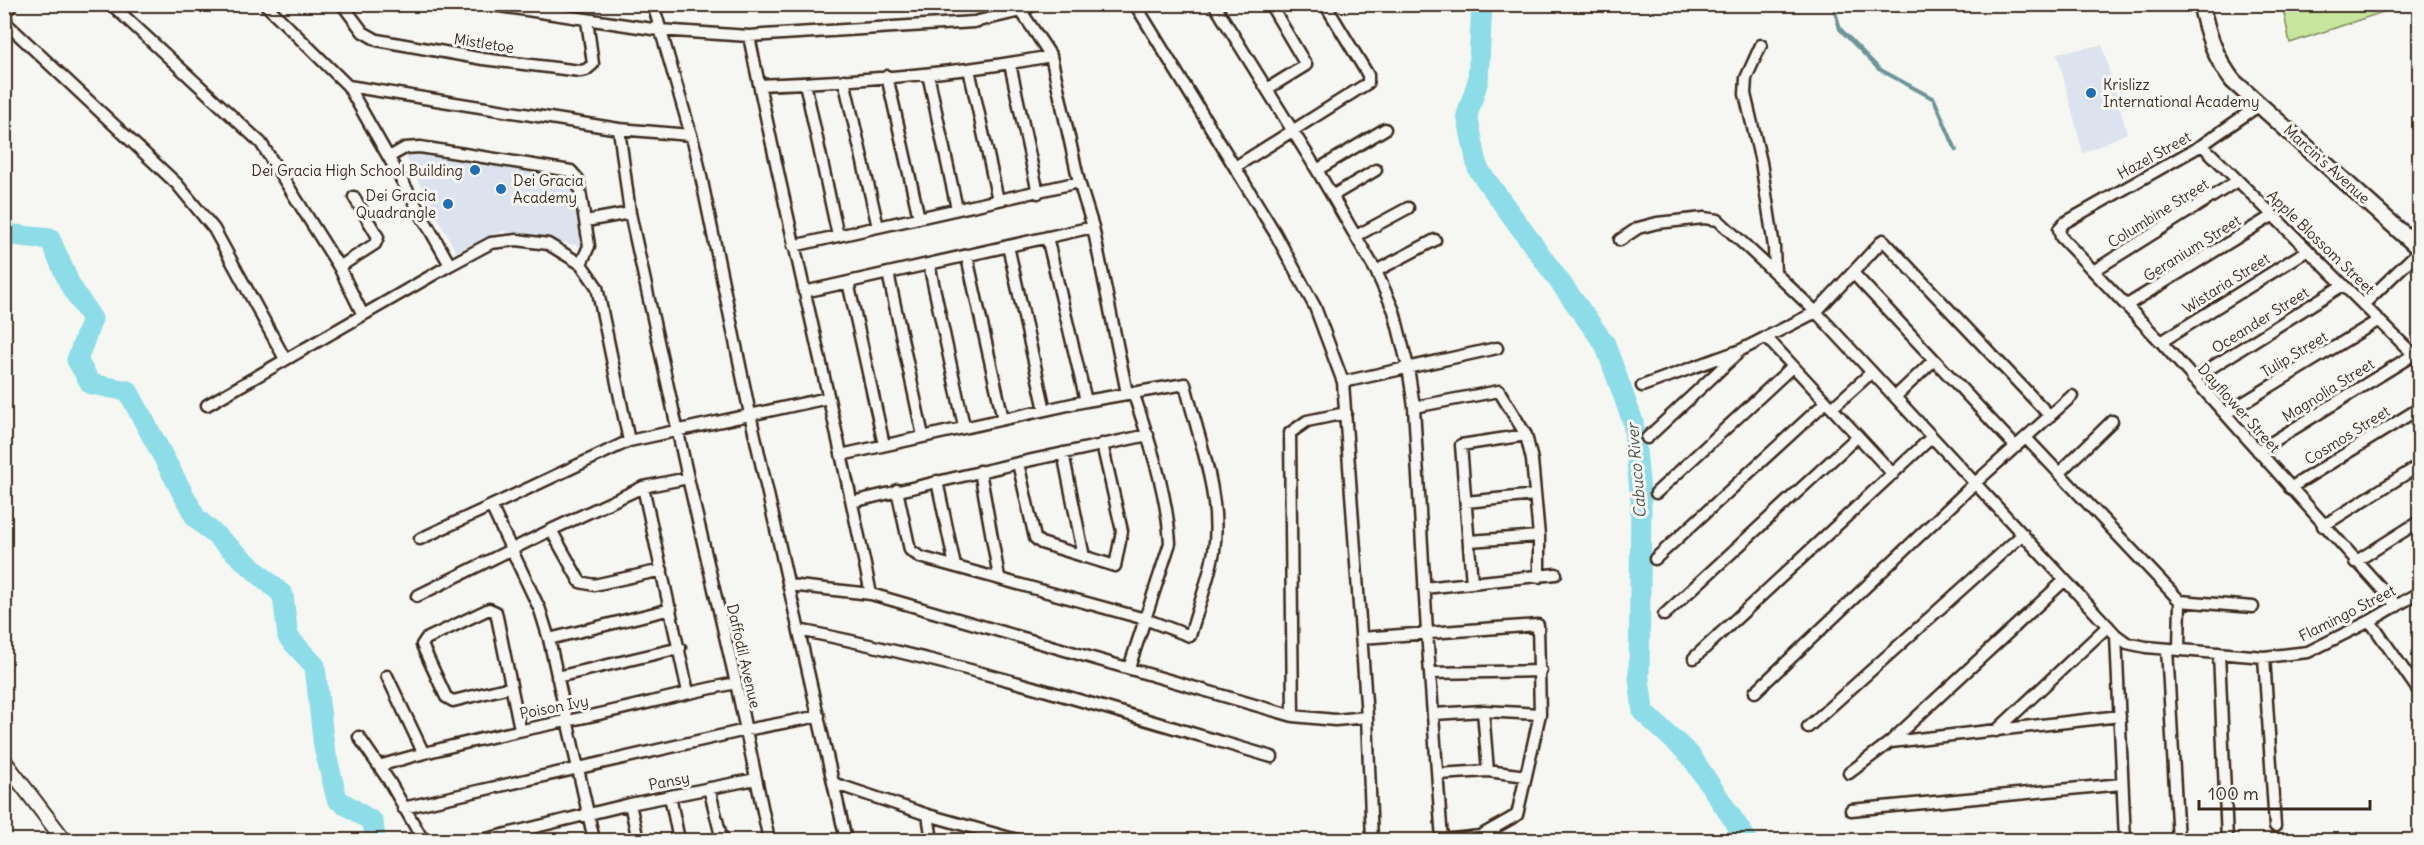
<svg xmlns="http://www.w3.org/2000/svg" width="2424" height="845" font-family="Delius,sans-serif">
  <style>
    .built { fill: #dce3ee }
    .green { fill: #c7e59c; stroke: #81885d; stroke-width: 1.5 }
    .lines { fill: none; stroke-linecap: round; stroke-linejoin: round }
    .stream { stroke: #6c9597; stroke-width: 4 }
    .river { stroke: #8cdde7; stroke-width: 21 }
    .minor-casing { stroke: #3b2a1e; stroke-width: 15 }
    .tertiary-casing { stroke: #3b2a1e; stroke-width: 18 }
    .secondary-casing { stroke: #3b2a1e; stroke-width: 20 }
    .minor { stroke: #f6f6f2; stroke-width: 10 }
    .tertiary { stroke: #f6f6f2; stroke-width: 14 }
    .secondary { stroke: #f6f6f2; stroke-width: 15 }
    .poi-dot { fill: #1f6fb2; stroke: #f6f6f2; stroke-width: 2 }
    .labels { text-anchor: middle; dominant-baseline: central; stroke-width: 6; stroke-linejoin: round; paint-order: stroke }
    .street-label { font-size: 15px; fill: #3b2a1e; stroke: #f6f6f2 }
    .poi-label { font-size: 15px; fill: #3b2a1e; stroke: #f6f6f2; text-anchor: start }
    .water-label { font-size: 16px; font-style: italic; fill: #4f5750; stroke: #f6f6f2 }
  </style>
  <rect width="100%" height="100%" fill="#f6f6f2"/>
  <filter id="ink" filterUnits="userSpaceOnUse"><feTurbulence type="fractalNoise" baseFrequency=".0167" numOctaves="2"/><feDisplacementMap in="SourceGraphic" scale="12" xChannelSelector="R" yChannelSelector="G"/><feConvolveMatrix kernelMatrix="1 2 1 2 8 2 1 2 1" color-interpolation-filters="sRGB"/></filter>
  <g filter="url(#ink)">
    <path class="built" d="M2102,45L2127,133L2083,153L2057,53Z
      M422,153L576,172L586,247L503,231L456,252L404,154Z"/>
    <path class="green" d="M2282,4H2404V5L2290,43Z"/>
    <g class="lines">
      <path class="stream" d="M1833,4L1840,29L1879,69L1934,99L1956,150"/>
      <path class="river" d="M1482,4L1478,81L1467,115L1478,169L1605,344L1633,422L1641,501L1639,677L1643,712L1690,755L1747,840
        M4,234L50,239L70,285L92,319L77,360L91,384L128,391L196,518L283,595L288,637L315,666L324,747L337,799L373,822L375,840"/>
      <g class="minor-casing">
        <path id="minor" d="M12,4L5,13L7,24L177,184L214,229L285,359
          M111,4L261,143L339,267L363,315
          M265,4L348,86L450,265
          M342,4L363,32L377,40L483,59L580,71L586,70L593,64L587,20
          M486,4L659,30L749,36L974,22L1021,11L1035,4
          M653,4L696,152L750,414L846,840
          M1135,4L1275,233L1315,307L1343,382L1367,717L1372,840
          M1214,4L1317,170L1376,271L1394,311L1408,367L1414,407L1427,632L1442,840
          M1021,11L1051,56L1079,182L1093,227L1127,393
          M749,36C787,223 833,407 871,594
          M1761,45L1746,78L1745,94L1761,162L1774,247L1775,273L1816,312L2116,635L2127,643L2146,647L2264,657L2308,652L2370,621L2420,592
          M1010,64L1038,193
          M969,69L998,200
          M928,74L957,209
          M887,76L919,218
          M844,80L878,227
          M805,83L838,236
          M759,85C857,81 955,74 1051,56
          M348,86L619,129L690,135
          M1267,89L1306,65L1270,4
          M2261,104L2202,145L2064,223L2059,229L2061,237L2161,342L2397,606
          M619,129L630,213L688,478L736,683L769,840
          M2202,145L2420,361
          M389,157L405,148L420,147L571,171L578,179L588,239L589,246L581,264
          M1235,167L1368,83V75L1325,4
          M1317,170L1385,129
          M1332,196L1376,170
          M586,221L630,213
          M1356,236L1408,208
          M1047,237L1086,401
          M1620,240L1638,228L1657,223L1704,218L1718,220L1775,273
          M793,246L1079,182
          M1008,246L1045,410
          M967,257L1003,419
          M929,264L964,426
          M339,267L375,244L378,237L354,197
          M2095,270L2237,181
          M1376,271L1435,240
          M888,273L923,436
          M1853,273L2016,447
          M848,282L884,445
          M804,292L1093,227
          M2364,304L2420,250
          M2127,305L2272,216
          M1766,337L1893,474
          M2161,342L2308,250
          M2193,379L2343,285
          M1343,382L1497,348
          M1642,386L1741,350L1816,312L1883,240L2050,416
          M1895,397L1934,360
          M207,405L450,265L491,243L517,240L548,244L581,264L597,287L629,441
          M1414,407L1499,391L1526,435L1532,460L1539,536V577
          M1832,408L1872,372
          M2225,414L2379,320
          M1647,438L1737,354
          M2026,438L2180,601L2179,650
          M2258,451L2413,355
          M1063,453L1084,557
          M841,455L1086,401L1185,384C1198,437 1222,496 1214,551C1209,579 1198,608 1190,636L1145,619L920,557L910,550L897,490
          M1018,463L1035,538L1041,543L1115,566L1122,531L1102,444
          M980,471L999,577
          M2060,472L2112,421
          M937,481L955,566
          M643,487L688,692
          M2290,488L2420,408
          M1656,493L1793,366
          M852,502L1018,463L1148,435
          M1466,502L1535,495
          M2323,526L2420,465
          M551,530L580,582L594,585L662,570
          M420,539L491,506
          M1469,541L1539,536
          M1655,559L1826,402
          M2355,562L2420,521
          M1472,583L1461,445L1526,435
          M789,585L871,594L1293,716L1335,720L1367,717
          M1424,588L1556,574
          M417,596L551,530L643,487L688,478
          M2180,601L2253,607
          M1664,615L1858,436
          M2370,621L2420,693
          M799,630C960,662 1116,711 1272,757
          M2116,635L2125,840
          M1361,638L1538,625L1540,714L1517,815L1480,836L1443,840
          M549,639L671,609
          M2167,649L2178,840
          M2219,653L2227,840
          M2264,657L2275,826
          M1694,658L1932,437
          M1129,668L1170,543C1167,492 1149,440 1133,392
          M1430,673L1541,671
          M387,676L423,752
          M557,677L680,648
          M510,687L453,701L446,697L422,645L426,639L489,609L496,612L520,729
          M1755,692L1975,483L2072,396
          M1483,711L1488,771
          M1434,714L1483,711L1540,714
          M1293,716L1290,433L1307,421L1346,413
          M1808,727L2023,534
          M1996,731L2108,626
          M359,737L389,781L423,840
          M1891,742L2120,716
          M379,766C441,747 503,734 566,721C623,710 679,694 736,683
          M1849,773L1890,742L2065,580
          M1438,774L1488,771L1526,776
          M833,783L928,815L1017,840
          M709,788L722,840
          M670,796L679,840
          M630,804L638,840
          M403,808L746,730L819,716
          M1851,810L2122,784
          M928,815L932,840
          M482,840L630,804L756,779
          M594,840L549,639L540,610L491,506L629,441L828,398"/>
      </g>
      <g class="tertiary-casing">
        <path id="tertiary" d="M4,761L64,840"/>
      </g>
      <g class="secondary-casing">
        <path id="secondary" d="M2201,4C2207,33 2215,58 2233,81L2420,249"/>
      </g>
      <use href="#minor" class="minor"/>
      <use href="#tertiary" class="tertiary"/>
      <use href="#secondary" class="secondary"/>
    </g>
  </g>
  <g class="poi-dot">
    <circle cx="2091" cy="93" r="6"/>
    <circle cx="475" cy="170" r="6"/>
    <circle cx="501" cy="189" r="6"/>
    <circle cx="448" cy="204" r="6"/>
  </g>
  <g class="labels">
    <g class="street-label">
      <text transform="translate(484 43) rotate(9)">Mistletoe</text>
      <text transform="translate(2154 155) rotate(-29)">Hazel Street</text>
      <text transform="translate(2327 164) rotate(42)">Marcin's Avenue</text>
      <text transform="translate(2158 213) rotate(-32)">Columbine Street</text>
      <text transform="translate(2321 242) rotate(44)">Apple Blossom Street</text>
      <text transform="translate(2192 248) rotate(-32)">Geranium Street</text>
      <text transform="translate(2226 283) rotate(-32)">Wistaria Street</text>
      <text transform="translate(2260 320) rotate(-32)">Oceander Street</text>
      <text transform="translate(2294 354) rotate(-31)">Tulip Street</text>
      <text transform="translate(2328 390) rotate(-32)">Magnolia Street</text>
      <text transform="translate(2239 408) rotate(48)">Dayflower Street</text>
      <text transform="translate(2347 435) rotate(-32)">Cosmos Street</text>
      <text transform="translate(2347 613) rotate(-27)">Flamingo Street</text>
      <text transform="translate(744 656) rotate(77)">Daffodil Avenue</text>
      <text transform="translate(554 707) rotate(-11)">Poison Ivy</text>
      <text transform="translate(669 781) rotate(-11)">Pansy</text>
    </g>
    <g class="poi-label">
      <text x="2103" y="84">Krislizz<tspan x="2103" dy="17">International Academy</tspan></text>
      <text x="463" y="170" text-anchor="end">Dei Gracia High School Building</text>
      <text x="513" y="180">Dei Gracia<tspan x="513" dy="17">Academy</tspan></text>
      <text x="436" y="195" text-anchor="end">Dei Gracia<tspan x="436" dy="17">Quadrangle</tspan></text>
    </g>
    <g class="water-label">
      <text transform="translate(1636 471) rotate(-95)">Cabuco River</text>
    </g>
  </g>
  <rect width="2424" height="845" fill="none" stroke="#f6f6f2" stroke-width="24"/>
  <rect x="12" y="12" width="2400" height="821" fill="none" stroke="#3b2a1e" stroke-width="2" filter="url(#ink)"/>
  <path d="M2199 800v9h171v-9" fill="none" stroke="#3b2a1e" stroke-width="3"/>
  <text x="2208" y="800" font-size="18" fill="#3b2a1e" stroke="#f6f6f2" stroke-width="4.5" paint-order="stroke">100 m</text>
</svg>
